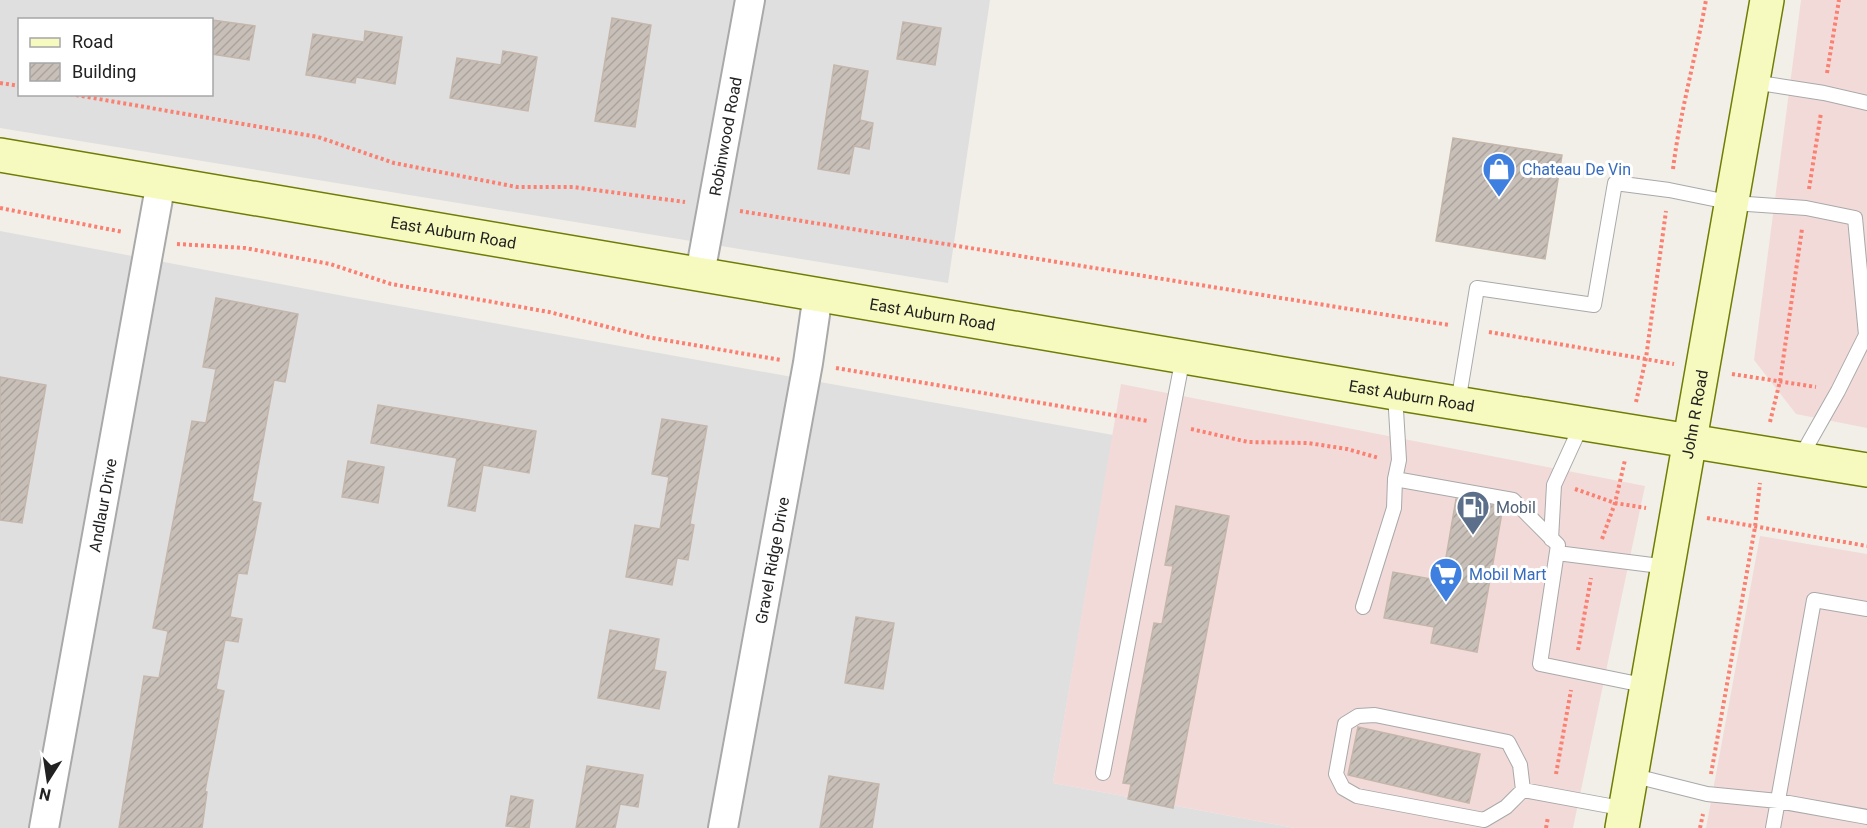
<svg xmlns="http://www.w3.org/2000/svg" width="1867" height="828" font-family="Roboto,sans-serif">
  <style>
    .residential { fill: #e0dfdf; fill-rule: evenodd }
    .commercial { fill: #f2dad9 }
    .building { fill: url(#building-hatch); stroke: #c4b6ab; stroke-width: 1.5 }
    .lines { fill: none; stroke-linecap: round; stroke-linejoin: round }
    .lane-casing { stroke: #a9a9a9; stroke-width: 16 }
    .street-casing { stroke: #a9a9a9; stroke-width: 32 }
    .secondary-casing { stroke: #707d05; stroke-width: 36 }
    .path { stroke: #fa8072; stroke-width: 4; stroke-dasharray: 3 3; stroke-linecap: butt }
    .lane { stroke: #fff; stroke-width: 14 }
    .street { stroke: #fff; stroke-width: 28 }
    .secondary { stroke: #f7fabf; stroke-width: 33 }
    .labels { text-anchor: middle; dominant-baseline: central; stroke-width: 6; stroke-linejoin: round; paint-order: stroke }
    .street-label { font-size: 16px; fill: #222; stroke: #fff }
    .shop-label { font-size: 16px; fill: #366cbe; stroke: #fff; text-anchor: start }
    .service-label { font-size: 16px; fill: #4e5e75; stroke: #fff; text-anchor: start }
  </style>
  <defs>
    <pattern id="building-hatch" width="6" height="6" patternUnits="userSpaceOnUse" patternTransform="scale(1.5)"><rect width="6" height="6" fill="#c7bfb8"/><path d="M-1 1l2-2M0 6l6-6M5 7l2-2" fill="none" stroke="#aba49e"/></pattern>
  </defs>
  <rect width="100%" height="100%" fill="#f2efe9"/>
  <path class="residential" d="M0,0H990L948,283L0,128ZM20,20H212V94H20Z
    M0,231L349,297L1113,435L1053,783L1295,828H0Z"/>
  <path class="commercial" d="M1801,0H1867V428L1796,414L1754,360Z
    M1121,384L1645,486L1573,828H1295L1053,783Z
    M1760,536L1867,554V828H1706Z"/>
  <path class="building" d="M612,18L651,25L635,127L595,121Z
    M212,20L255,26L249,60L212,54Z
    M903,22L941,28L935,65L897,59Z
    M365,31L402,37L395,84L356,77L355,83L306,75L313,34L364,42Z
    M503,51L537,57L528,111L450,98L457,58L501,65Z
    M834,65L868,71L860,120L873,123L869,149L854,146L849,174L818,169Z
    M1453,138L1562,155L1545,259L1436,241Z
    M216,298L298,314L285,382L274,380L252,501L261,503L247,574L238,573L230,617L242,619L238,642L225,640L216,689L224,691L205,791L207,792L202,828H119L144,676L159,678L168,631L153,628L192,421L206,423L216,369L203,367Z
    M0,377L46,385L22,523L0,520Z
    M378,405L536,431L529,473L483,465L475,511L448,506L457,458L371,443Z
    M662,419L707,426L690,524L694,525L688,560L677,558L672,585L626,577L635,525L660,529L669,477L652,474Z
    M348,461L384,467L378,503L342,497Z
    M1456,499L1503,507L1477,652L1431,643L1434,627L1384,618L1393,572L1442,581Z
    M1176,506L1229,516L1173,808L1128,799L1131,784L1123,783L1154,623L1162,624L1173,566L1165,565Z
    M856,617L894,623L883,689L845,683Z
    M610,630L659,639L654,670L666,672L659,709L598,698Z
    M1358,727L1480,754L1469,803L1348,775Z
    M587,766L643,775L638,807L620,804L615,828H576Z
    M829,776L879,784L872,828H820Z
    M511,796L533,800L529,828L506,826Z"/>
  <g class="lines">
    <g class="lane-casing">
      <path id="lane" d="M1753,82L1824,93L1867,103
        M1458,403L1477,288L1594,305L1615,183L1669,190L1733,203L1806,208L1855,218L1866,335L1838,391L1800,458
        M1395,479L1513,500L1558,545L1540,664L1648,686
        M1551,539L1554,485L1582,424
        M1557,553L1668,567
        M1363,607L1394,508L1395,479L1399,460L1395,393
        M1375,715L1508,742L1520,765L1523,790L1506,807L1484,820L1357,796L1343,788L1336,774L1345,724L1358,716Z
        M1103,773L1183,357
        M1631,775L1707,794L1778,801L1867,817
        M1523,790L1626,809
        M1773,828L1814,600L1867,609"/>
    </g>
    <g class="street-casing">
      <g id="street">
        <path id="s1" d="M700,274L750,0"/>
        <path id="s2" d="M44,828L161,182"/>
        <path id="s3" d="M723,828L808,363L818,294"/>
      </g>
    </g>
    <g class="secondary-casing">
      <g id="secondary">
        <path id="s4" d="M0,155L1395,393L1867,470"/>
        <path id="s5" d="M1622,828L1767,0"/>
      </g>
    </g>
    <path class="path" d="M1827,73L1839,0
      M0,83L20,86
      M70,94L318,137L394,163L517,187H573L685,202
      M1673,169C1680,112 1696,56 1706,0
      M1809,189L1821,113
      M0,208L123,232
      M740,211L1449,325
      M177,244L245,248L330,264L391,284L549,312L647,337L781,360
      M1489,332L1674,364
      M836,368L1148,421
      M1732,374L1816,387
      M1636,402L1646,358L1666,211
      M1770,422L1780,381L1802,229
      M1191,429L1248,442L1308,443L1347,449L1379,458
      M1575,489L1615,503L1646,508
      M1707,518L1867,546
      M1602,539L1615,503L1625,460
      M1578,650L1591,578
      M1556,774L1571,690
      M1711,774L1755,527L1760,483
      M1546,828L1548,817
      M1700,828L1703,814"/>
    <use href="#lane" class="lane"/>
    <use href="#street" class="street"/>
    <use href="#secondary" class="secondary"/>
  </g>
  <defs>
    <g id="shop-pin" transform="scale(1.725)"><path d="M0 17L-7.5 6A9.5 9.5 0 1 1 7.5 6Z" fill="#3f7fe0" stroke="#fff"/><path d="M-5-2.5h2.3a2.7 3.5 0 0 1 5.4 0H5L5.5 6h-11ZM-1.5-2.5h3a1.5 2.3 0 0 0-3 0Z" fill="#fff"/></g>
    <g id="fuel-pin" transform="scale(1.725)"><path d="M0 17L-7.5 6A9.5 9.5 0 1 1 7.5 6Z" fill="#5c6f8a" stroke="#fff"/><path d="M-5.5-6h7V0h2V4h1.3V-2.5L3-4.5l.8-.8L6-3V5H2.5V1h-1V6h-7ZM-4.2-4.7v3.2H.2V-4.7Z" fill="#fff"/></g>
    <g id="supermarket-pin" transform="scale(1.725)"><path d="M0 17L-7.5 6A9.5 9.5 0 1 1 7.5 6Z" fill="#3f7fe0" stroke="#fff"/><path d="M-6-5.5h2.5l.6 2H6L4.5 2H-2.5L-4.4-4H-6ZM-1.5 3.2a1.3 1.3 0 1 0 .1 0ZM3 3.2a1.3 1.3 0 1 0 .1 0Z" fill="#fff"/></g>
  </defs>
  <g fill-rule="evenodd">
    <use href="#shop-pin" x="1499" y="169"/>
    <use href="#fuel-pin" x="1473" y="507"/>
    <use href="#supermarket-pin" x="1446" y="574"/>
  </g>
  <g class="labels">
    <g class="street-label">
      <text stroke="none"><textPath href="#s1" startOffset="140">Robinwood Road</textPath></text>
      <text stroke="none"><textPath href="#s4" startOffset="460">East Auburn Road</textPath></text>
      <text stroke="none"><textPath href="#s4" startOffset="946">East Auburn Road</textPath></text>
      <text stroke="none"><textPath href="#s4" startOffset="1432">East Auburn Road</textPath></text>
      <text stroke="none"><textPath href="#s5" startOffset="420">John R Road</textPath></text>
      <text stroke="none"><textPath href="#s2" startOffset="328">Andlaur Drive</textPath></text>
      <text stroke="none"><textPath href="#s3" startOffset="272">Gravel Ridge Drive</textPath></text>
    </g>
    <g class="shop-label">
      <text x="1522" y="169">Chateau De Vin</text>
      <text x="1469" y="574">Mobil Mart</text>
    </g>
    <g class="service-label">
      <text x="1496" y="507">Mobil</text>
    </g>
  </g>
  <rect x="18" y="18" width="195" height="78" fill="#ffffff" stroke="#a7a7a7" stroke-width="1.5"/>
  <rect x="30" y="38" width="30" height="9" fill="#f7fabf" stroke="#a7a7a7" stroke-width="1.5"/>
  <text x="72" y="48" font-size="18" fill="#222222">Road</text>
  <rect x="30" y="63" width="30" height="18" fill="url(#building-hatch)" stroke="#a7a7a7" stroke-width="1.5"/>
  <text x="72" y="78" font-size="18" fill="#222222">Building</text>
  <g transform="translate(48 780) rotate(192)" stroke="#ffffff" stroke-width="4.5" paint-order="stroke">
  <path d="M0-4.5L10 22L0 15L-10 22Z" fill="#222222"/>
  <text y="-9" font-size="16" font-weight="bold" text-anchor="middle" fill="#222222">N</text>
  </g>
</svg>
